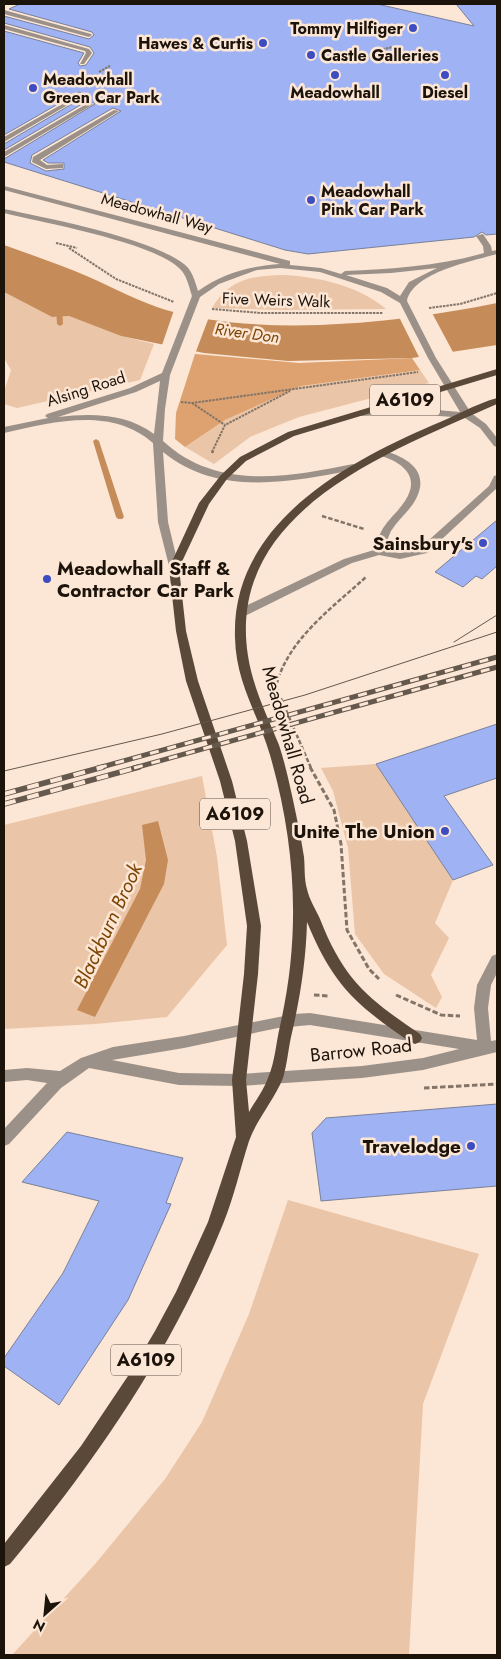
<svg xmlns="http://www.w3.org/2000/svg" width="501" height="1659" font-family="Jost,sans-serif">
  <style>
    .green { fill: #eac5a7 }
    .forest { fill: #dda270 }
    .water { fill: #c58c5a }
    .pier { fill: #fce6d5 }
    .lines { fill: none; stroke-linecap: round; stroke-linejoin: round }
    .stream { fill: #c58c5a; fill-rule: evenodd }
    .building { fill: #9fb2f3; stroke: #79819b; fill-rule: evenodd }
    .path-far2 { stroke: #837468; stroke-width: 2; stroke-dasharray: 2.5 1; stroke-linecap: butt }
    .path-far1 { stroke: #837468; stroke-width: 2.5; stroke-dasharray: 4.5 2; stroke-linecap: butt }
    .path { stroke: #837468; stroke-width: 3; stroke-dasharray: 5.5 2.5; stroke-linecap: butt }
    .minor { fill: #9c9188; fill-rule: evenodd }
    .major { fill: #5a4839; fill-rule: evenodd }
    .tram { stroke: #65584d; stroke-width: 1 }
    .rail-far1-casing { stroke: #65584d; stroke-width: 5 }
    .rail-casing { stroke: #65584d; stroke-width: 5.5 }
    .rail-far1 { stroke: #fce6d5; stroke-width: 3; stroke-dasharray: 9; stroke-linecap: butt }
    .rail { stroke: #fce6d5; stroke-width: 4; stroke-dasharray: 12; stroke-linecap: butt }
    .poi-dot { fill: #3d4dc1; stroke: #fce6d5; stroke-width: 2 }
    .labels { text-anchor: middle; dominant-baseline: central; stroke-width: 5; stroke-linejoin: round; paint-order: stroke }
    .far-poi-label { font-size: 16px; font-weight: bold; fill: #1c130b; stroke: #fce6d5; text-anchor: start }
    .far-street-label { font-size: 16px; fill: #1c130b; stroke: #fce6d5 }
    .far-water-label { font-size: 16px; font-style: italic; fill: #7c4505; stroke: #fce6d5 }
    .shield { fill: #fce6d5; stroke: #5f5248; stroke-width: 1 }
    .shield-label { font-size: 18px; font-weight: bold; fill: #1c130b }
    .poi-label { font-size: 19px; font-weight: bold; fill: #1c130b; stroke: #fce6d5; text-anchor: end }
    .street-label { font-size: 19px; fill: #1c130b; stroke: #fce6d5 }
    .water-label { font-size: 20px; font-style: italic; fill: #7c4505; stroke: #fce6d5 }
  </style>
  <rect width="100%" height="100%" fill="#fce6d5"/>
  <path class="green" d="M284,275C320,277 359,286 386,309L283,310L212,308C230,278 252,276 284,275Z
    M4,292L52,317L69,316L121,336L154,344L140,380L17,408L4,404V392L11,370L4,358Z
    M420,370L429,383L299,417L250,437L214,464L185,447L225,420L301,386Z
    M376,764L453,880L435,923L449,938L431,975L442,997L436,1008L384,974L355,934L348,848L333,791L321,768Z
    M202,776L217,857L227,945L167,1017L95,1024L4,1029V825Z
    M288,1200L479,1254L423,1404L409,1655H12L96,1563L165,1479L202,1422L249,1314Z"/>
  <path class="forest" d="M195,354L299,363L412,358L420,370L301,386L225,420L185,447L175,439L176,413Z"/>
  <path class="water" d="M4,245C32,255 61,265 89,277C114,288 140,302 166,310C262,338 399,323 497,303V345L412,358L288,361L204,353L121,336L69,316L52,317L4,292Z
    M158,821L168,860L164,884L95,1017L77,1010L140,889L146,860L142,825Z"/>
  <path class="pier" d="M174,310L209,317L195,354L161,348Z
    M431,311L454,354L420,359L398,315Z"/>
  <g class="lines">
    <path class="stream" d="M59,305L62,307L63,324L60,326L57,324L56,307Z
      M96,439L99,441L124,517L122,519H118L116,517L93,441Z"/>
  </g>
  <path class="building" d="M20,4H377L474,26L456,4H497V234L486,235L482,232L474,237L308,254L285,250L4,162V159L95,104L89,100L4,150V144L87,95L79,92L4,135V31L84,53L78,63L80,66L86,65L94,53L90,47L4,23V16L89,39L94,35L92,32L9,9ZM113,108L121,111L43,160L48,163H64V169L46,171L30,163L32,155Z
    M497,520V566L482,579L476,576L463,587L435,572Z
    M497,724V778L444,796L493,865L453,880L376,764Z
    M497,1104V1186L321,1201L312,1133L326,1118Z
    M67,1132L183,1158L166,1203L171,1204L128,1300L59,1405L4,1366V1358L63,1273L99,1201L22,1182Z"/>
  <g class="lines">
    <path class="path-far2" d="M379,50L393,47L403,50
      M99,72L110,66
      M56,243L77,248
      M69,248L116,279L174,302
      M429,308L460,304L497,293
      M212,309L261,313H383
      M181,402L192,403L418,372
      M192,403L225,425
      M212,452L225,425L290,391"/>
    <path class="path-far1" d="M212,453L213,451
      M322,516L364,529
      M311,768L276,687C286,641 333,607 366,577"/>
    <path class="path" d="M310,767L334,810L341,844L347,930L369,969L379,979
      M314,995L329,996
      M396,995L441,1015L460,1016
      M424,1088L497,1084"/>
    <path class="minor" d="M4,10L91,34L92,35L89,37L4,14Z
      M4,25L89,49L92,53L84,64H80L86,53L85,51L4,29Z
      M80,94L85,95L4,142V137Z
      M90,102L93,104L92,105L4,157V152Z
      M114,110L119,111L40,160L47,165L63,164V168L46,169L32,162L33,157Z
      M4,186L290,261V265L321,268L341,274L345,271C392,269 439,266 484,253L483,246L476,236L483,234L491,246L492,251L497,250V254C473,261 413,272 407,301L436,358L471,413L486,424L497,438V447L494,446L480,428L465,418L414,414L361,416L356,413L361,410L414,408L460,412L428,358L400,303L381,292L320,272L280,268L257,270L219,284L200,297L170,375L165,409L163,441C217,491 288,477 353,464L358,467L353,470C290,482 218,497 163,452L168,522L179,568L178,570H170L158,522L153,443C111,406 53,422 4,433V427L48,418L45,416L47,414L130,388L162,373L192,296C189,287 187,275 179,268C151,242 45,223 4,213V209C47,218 151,238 184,264C192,270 195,281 198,291C223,273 250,266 280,264L4,190ZM437,268L409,282L400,296L387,288L346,275L391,273ZM160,381L154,434C126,413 91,413 58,417L136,392Z
      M381,450C409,457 433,473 413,504C406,514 397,521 391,531C388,537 386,544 385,550L400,553L420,548L489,486L494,476L497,475V488L427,553L400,559L379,555L352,563L245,616H237L236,613L237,610L344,559L374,550C376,544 378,537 381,532C387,520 398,512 405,501C422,475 400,461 378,455L376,453Z
      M497,954V973L491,985L488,1008L491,1041L497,1040V1052L423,1070L362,1078L239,1086L179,1085L89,1068L61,1088L9,1144L4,1146V1129L47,1083L27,1080L4,1082V1070L27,1068L60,1071L81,1058L113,1047L184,1036L294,1014L310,1013L477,1040L474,1008L477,985L492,956ZM310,1025L459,1049L423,1058L362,1066L239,1074L179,1073L112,1060L184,1048L278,1028Z"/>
    <path class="major" d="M497,369V375L294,436L246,461L227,479L209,504L179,568L186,631L198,681L232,781L247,841L261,926L258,974L246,1080L249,1112C255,1101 264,1090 268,1078C275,1062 276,1043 280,1026C301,935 296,845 270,755C258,714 236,683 235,638C231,525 343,464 433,425C454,417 475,404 497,398V404C392,451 225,510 248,656C253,688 267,715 279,745C285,763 289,782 293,800C297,819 301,838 304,857C305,867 304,879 307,889C309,899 316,910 320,919C344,980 367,998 420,1034L422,1038L420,1042L415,1044L410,1042C355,1004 333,985 307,922C306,961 300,999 291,1037C288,1051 287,1065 283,1078C274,1100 257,1119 249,1141C240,1169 234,1197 223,1224C172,1350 97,1460 10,1564L4,1567V1544L81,1446L132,1370L155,1331L176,1292L208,1222L236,1137L232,1080L244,974L247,926L235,841L220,781L186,681L176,631L169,568L199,503L221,475L240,457L288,432Z"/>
    <path class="tram" d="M454,642L497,615
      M4,771L162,734L305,695L497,632"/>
    <g class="rail-far1-casing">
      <path id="rail-far1" d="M98,768L497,657
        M134,768L497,667"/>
    </g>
    <g class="rail-casing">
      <path id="rail" d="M4,794L103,767
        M4,804L139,767"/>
    </g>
    <use href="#rail-far1" class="rail-far1"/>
    <use href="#rail" class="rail"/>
  </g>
  <g class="poi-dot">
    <circle cx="413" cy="28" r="5"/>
    <circle cx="263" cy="43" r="5"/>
    <circle cx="311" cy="55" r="5"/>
    <circle cx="335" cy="75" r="5"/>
    <circle cx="445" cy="75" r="5"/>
    <circle cx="33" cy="88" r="5"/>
    <circle cx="311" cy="200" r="5"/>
    <circle cx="483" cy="543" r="5"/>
    <circle cx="47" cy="579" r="5"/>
    <circle cx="445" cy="831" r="5"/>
    <circle cx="471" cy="1146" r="5"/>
  </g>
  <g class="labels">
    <g class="far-poi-label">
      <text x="403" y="28" text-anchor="end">Tommy Hilfiger</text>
      <text x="253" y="43" text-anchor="end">Hawes &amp; Curtis</text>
      <text x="321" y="55">Castle Galleries</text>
      <text x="43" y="79">Meadowhall<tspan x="43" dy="18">Green Car Park</tspan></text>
      <text x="335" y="92" text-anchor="middle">Meadowhall</text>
      <text x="445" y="92" text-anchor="middle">Diesel</text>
      <text x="321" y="191">Meadowhall<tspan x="321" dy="18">Pink Car Park</tspan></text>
    </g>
    <g class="far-street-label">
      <text transform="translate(157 213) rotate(15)">Meadowhall Way</text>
      <text transform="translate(276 300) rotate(2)">Five Weirs Walk</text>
      <text transform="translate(86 389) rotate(-18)">Alsing Road</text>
    </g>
    <g class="far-water-label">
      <text transform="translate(247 333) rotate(8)">River Don</text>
    </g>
    <g class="shield">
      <rect x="370" y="384.5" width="70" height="31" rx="4"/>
      <rect x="200" y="798.5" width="70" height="31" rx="4"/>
      <rect x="111" y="1344.5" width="70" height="31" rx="4"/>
    </g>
    <g class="shield-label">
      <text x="405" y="400">A6109</text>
      <text x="235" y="814">A6109</text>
      <text x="146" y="1360">A6109</text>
    </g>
    <g class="poi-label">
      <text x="473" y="543">Sainsbury's</text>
      <text x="57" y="568" text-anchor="start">Meadowhall Staff &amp;<tspan x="57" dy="22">Contractor Car Park</tspan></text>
      <text x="435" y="831">Unite The Union</text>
      <text x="461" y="1146">Travelodge</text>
    </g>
    <g class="street-label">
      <text transform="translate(288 735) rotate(74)">Meadowhall Road</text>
      <text transform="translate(361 1050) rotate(-6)">Barrow Road</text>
    </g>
    <g class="water-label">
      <text transform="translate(108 926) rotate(-65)">Blackburn Brook</text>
    </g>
  </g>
  <rect width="501" height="1659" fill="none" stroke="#1c130b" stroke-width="10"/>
  <g transform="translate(45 1614) rotate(207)" stroke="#fce6d5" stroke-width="4" paint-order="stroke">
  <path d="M0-4L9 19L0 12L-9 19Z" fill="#1c130b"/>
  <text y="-8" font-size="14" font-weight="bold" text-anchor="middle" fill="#1c130b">N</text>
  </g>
</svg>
